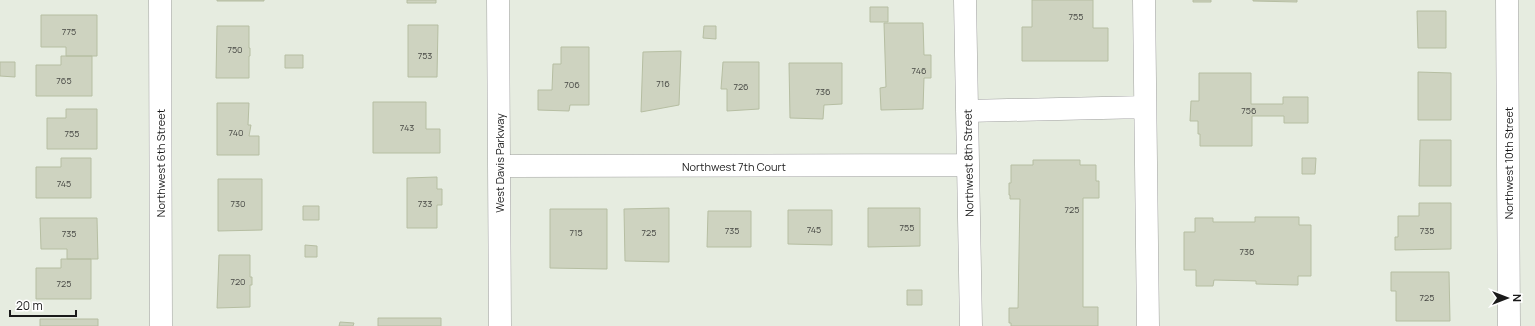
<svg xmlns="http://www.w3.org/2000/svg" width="1535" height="326" font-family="Manrope,sans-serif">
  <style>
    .building { fill: #ced3c0; stroke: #b6bea2 }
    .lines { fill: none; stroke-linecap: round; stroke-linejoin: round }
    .minor-casing { stroke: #a1a1a1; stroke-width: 23 }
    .minor { stroke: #fff; stroke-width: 22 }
    .labels { text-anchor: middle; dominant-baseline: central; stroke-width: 4; stroke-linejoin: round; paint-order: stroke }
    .number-label { font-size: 9px; fill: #474844 }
    .street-label { font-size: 11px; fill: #1a1a1a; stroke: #fff }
  </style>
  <rect width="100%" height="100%" fill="#e6ece0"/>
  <path class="building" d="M217,0H264V1H217Z
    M407,0H436V3H407Z
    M1032,0H1093V28H1108V61H1022V27H1032Z
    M1193,0H1211V2H1193Z
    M1253,0H1297V2L1253,1Z
    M870,7H888V22H870Z
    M1417,11H1446V48H1418Z
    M41,15H97V56H66V47H41Z
    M884,23H923L924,55H931V78H924L923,109L881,110L880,88L886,87Z
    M408,25H438L437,77H408Z
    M217,26H249V48H250V56H249V78H216Z
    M704,26H716V39L703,38Z
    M561,47H589V105H570L569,111L538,110V90H552L553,64H561Z
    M681,51L679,105L641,112L643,52Z
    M285,55H303V68H285Z
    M61,56H92V96H36V65H61Z
    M0,62H15V77L0,76Z
    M723,62H759V109L727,111V89H721Z
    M789,63H842V104L824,105L823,119L790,118Z
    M1418,72L1451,73V120H1418Z
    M1199,73H1251V104H1283V97H1308V123H1284V116H1252V146H1200V134H1198V121H1190L1191,101H1199Z
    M373,102H426V129H440V153H373Z
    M217,103H249L248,125H251L249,136H259V155H217Z
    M66,109H97V149H47V118H66Z
    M1420,140H1451V186H1419Z
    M61,158H91V198H36V167H61Z
    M1302,158H1316L1315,174H1302Z
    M1033,160H1080V165H1096V181H1099V198H1083V307H1098V326H1011V323H1009V308H1018L1020,199H1010V195H1009V183H1011V165H1033Z
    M437,177V189H442V205H437V228H407V178Z
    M218,179H262V230L218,231Z
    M1419,203H1451V249L1395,250V237H1398V216H1419Z
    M303,206H319V220H303Z
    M669,208V262L625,261L624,209Z
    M868,208H920V246L868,247Z
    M550,209H607V269L550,268Z
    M788,210H832V245L788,244Z
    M708,211H751V247H707Z
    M1255,217H1299V225H1311V276H1298V285L1256,284V281L1214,280L1213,286H1196V270H1184V232H1195V218H1213V222H1255Z
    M40,218H97L98,259H67V249H41Z
    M305,245L317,246V257H305Z
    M219,255H250V277H252V285H250V307L217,308Z
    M61,259H91V299H36V268H61Z
    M1391,272H1449L1450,321H1396V291H1391Z
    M907,290H922V305H907Z
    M378,318H441V326H378Z
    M40,319H98V326H40Z
    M340,322L354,323L353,326H339Z"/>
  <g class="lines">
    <g class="minor-casing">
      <path id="minor" d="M160,0L161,326
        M498,0L500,326
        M965,0L971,326
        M1144,0L1148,326
        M1507,0L1509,326
        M967,111L1145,107
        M499,166L968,165"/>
    </g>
    <use href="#minor" class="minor"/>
  </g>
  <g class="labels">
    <g class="number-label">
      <text x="1076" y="16">755</text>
      <text x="69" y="31">775</text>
      <text x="235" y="49">750</text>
      <text x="425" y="55">753</text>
      <text x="919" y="70">746</text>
      <text x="64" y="80">765</text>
      <text x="663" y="83">716</text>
      <text x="572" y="84">706</text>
      <text x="741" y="86">726</text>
      <text x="823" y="91">736</text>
      <text x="1249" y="110">756</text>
      <text x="407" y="127">743</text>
      <text x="236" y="132">740</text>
      <text x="72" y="133">755</text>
      <text x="64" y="183">745</text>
      <text x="238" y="203">730</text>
      <text x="425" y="203">733</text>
      <text x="1072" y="209">725</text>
      <text x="907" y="227">755</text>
      <text x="814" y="229">745</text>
      <text x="732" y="230">735</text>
      <text x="1427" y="230">735</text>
      <text x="576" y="232">715</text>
      <text x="649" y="232">725</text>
      <text x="69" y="233">735</text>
      <text x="1247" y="251">736</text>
      <text x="238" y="281">720</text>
      <text x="64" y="283">725</text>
      <text x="1427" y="297">725</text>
    </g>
    <g class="street-label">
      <text transform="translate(160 163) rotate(-90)">Northwest 6th Street</text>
      <text transform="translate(499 163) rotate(-90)">West Davis Parkway</text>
      <text transform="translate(968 163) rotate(-91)">Northwest 8th Street</text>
      <text transform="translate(1508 163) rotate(-90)">Northwest 10th Street</text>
      <text x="734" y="166">Northwest 7th Court</text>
    </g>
  </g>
  <g transform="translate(1507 298) rotate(90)" stroke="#ffffff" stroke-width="3" paint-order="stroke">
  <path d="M0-3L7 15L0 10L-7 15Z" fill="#1a1a1a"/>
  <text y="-6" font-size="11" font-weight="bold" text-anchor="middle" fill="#1a1a1a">N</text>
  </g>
  <path d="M10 310v6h66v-6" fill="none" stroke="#1a1a1a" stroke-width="2"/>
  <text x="16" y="310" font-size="12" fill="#1a1a1a" stroke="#ffffff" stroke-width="3" paint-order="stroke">20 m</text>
</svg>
